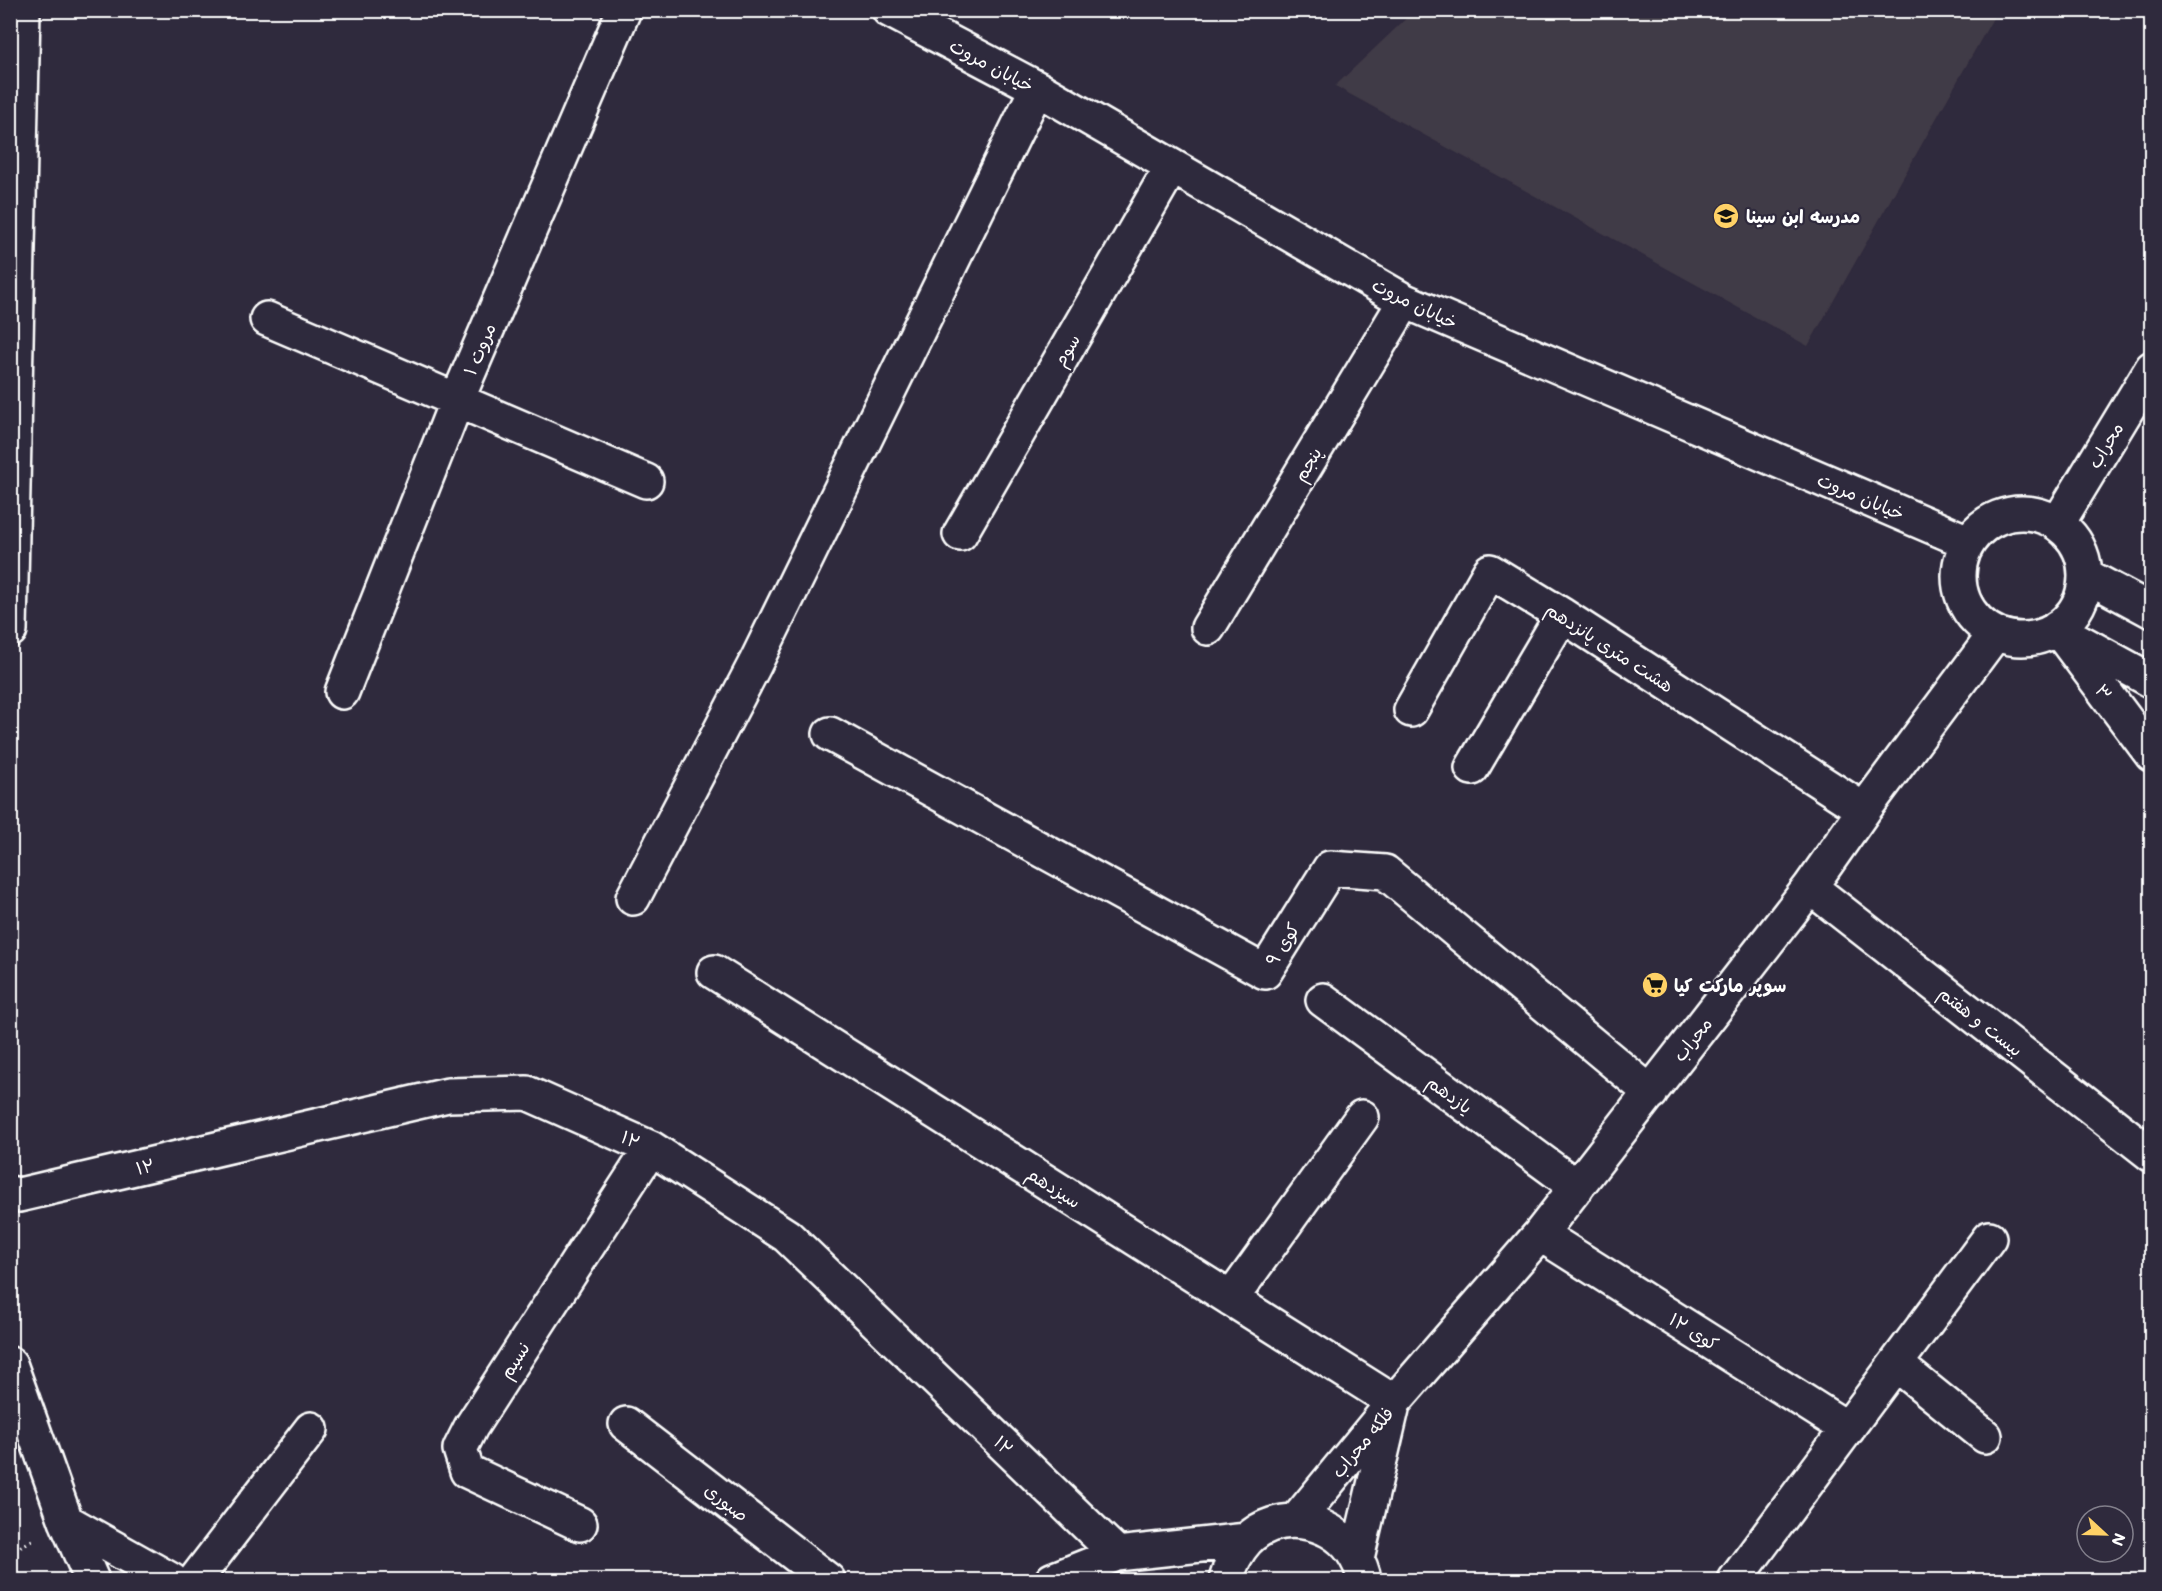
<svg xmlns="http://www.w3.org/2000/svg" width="2162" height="1591" font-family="Mali,'Playpen Sans Arabic',sans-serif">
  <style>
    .built { fill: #413a46 }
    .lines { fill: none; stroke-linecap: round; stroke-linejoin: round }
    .minor-casing { stroke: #fff; stroke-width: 38 }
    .path { stroke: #fff; stroke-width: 4; stroke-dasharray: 1.5 4.5; stroke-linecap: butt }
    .minor { stroke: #2f2a3d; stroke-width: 33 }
    .labels { text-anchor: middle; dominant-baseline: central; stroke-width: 4.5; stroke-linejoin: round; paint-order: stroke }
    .street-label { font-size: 18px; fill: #fff; stroke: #2f2a3d }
    .poi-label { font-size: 18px; font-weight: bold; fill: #fff; stroke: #2f2a3d; text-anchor: start }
  </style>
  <rect width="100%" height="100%" fill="#2f2a3d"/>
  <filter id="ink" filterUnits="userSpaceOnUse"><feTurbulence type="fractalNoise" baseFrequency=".0167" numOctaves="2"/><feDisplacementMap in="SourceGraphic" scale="12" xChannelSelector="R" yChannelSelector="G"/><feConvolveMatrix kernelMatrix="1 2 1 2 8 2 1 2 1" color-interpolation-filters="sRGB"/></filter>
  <g filter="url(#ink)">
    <path class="built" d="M1415,10H1997V11L1808,346L1335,86Z"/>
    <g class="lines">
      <g class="minor-casing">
        <path id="minor" d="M889,10L1037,88L1405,301L1968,542
          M267,319L646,481
          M1959 576a63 63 0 1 1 126 0a63 63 0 1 1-126 0Z
          M2058,523L2152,368
          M960,534L1172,166
          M2085,575L2152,611
          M1208,628L1405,301
          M2057,628L2152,755
          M10,630L23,10
          M2066,634L2152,681
          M342,692L457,400L624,10
          M1411,710L1490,571L1562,615L1864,810
          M830,734L1265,972L1330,868L1385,872L1651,1093
          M1472,768L1562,615
          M1810,887L2152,1155
          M633,898L755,664L1037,88
          M714,972L1394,1402
          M1323,1000L1577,1187
          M10,1193L19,1195L448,1095L527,1093L651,1148L787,1236L1117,1554
          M1540,1234L1848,1429
          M1231,1299L1362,1117
          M10,1364L66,1521L92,1580
          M1896,1364L1985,1436
          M626,1424L828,1580
          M66,1521L171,1580
          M1296,1521L1394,1402L1540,1234L1810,887L1864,810L1995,634
          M580,1524L467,1471L460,1449L471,1427L651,1148
          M1357,1558L1392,1409
          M195,1580L311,1429
          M1052,1580L1117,1554L1247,1540
          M1226,1580C1230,1565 1236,1552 1247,1540C1277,1510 1329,1518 1352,1551C1358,1560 1363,1570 1364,1580
          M1735,1580L1989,1238"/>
      </g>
      <path class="path" d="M10,1553L33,1540"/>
      <use href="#minor" class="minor"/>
    </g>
  </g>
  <defs>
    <g id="school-disc" transform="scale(1.35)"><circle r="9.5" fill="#ffd166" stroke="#2f2a3d"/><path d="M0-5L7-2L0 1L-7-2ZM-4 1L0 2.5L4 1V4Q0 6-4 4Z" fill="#111"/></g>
    <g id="supermarket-disc" transform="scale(1.35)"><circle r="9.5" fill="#ffd166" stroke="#2f2a3d"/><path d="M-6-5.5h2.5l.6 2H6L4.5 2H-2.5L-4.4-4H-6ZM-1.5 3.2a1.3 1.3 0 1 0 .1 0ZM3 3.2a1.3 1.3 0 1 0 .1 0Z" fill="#111"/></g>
  </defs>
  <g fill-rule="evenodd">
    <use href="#school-disc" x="1726" y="216"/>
    <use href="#supermarket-disc" x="1655" y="985"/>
  </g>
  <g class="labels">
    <g class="street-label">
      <text transform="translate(992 65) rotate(28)">خیابان مروت</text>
      <text transform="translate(1415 303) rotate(26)">خیابان مروت</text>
      <text transform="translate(479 349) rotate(-67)">مروت ۱</text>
      <text transform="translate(1066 350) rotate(-60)">سوم</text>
      <text transform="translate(2105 445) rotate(-59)">محراب</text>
      <text transform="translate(1307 464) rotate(-59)">پنجم</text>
      <text transform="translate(1861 496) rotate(23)">خیابان مروت</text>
      <text transform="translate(1610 647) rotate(33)">هشت متری پانزدهم</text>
      <text transform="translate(2104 692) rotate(53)">۳</text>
      <text transform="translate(1282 944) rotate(-58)">کوی ۹</text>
      <text transform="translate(1981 1021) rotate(38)">بیست و هفتم</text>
      <text transform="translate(1692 1039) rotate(-52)">محراب</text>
      <text transform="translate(1450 1094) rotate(36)">یازدهم</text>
      <text transform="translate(631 1139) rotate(24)">۱۲</text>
      <text transform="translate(145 1166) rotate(-13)">۱۲</text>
      <text transform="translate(1054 1187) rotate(32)">سیزدهم</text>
      <text transform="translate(1694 1331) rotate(32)">کوی ۱۲</text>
      <text transform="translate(514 1360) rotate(-57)">نسیم</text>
      <text transform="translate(1362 1442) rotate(-50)">فلکه محراب</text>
      <text transform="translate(1004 1445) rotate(44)">۱۲</text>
      <text transform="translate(727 1502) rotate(38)">صبوری</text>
    </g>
    <g class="poi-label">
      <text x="1746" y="216">مدرسه ابن سینا</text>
      <text x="1674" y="985">سوپر مارکت کیا</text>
    </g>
  </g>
  <rect width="2162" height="1591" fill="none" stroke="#2f2a3d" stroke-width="36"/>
  <rect x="18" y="18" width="2126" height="1555" fill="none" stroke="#fff" stroke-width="2" filter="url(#ink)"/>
  <g transform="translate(2105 1534) rotate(112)"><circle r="28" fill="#2f2a3d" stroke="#827f8b" stroke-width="1.5"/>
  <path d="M0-4.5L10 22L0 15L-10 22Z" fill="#ffd166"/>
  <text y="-9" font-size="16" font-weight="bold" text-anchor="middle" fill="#ffffff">N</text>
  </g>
</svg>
